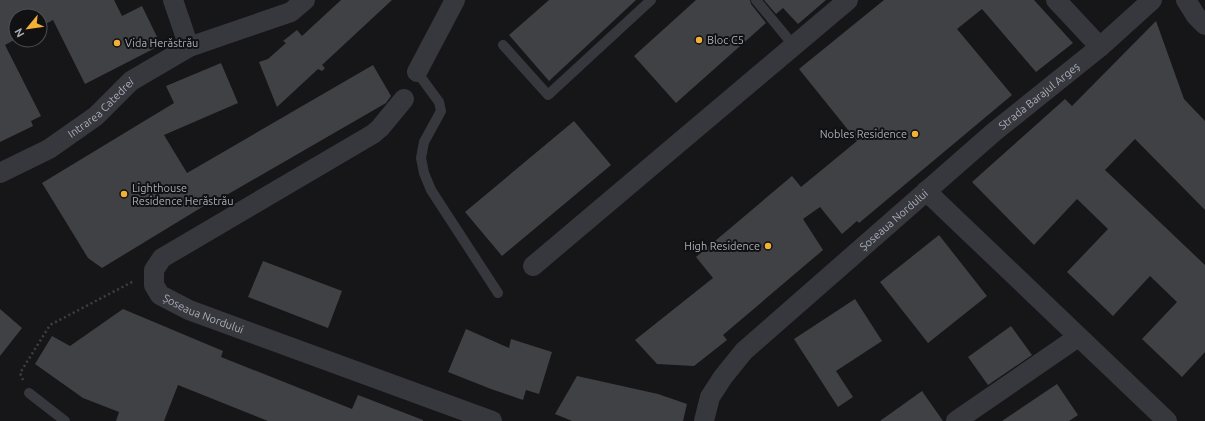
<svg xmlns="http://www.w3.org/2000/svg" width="1205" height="421" font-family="Ubuntu,sans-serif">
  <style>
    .building { fill: #404145 }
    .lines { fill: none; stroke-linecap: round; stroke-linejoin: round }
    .path { stroke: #3d3f44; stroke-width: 2.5; stroke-dasharray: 2 3; stroke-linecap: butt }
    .service { stroke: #37383d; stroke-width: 10 }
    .minor { stroke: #37383d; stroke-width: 20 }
    .poi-dot { fill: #f2b134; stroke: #111113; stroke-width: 1.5 }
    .labels { text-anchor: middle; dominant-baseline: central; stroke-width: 4; stroke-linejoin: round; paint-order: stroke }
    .poi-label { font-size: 11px; fill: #a8adb8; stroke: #111113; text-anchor: start }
    .street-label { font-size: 11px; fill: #a8adb8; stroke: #111113 }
  </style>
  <rect width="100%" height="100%" fill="#161618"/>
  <path class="building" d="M0,0H114L122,16L142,6L161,45L85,84L53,20L40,27V16H16V39L5,45L41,116L31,121L33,126L0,142Z
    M341,0H392L322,65L325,68L322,71L318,69L277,107L259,62L268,59L286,43L283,41L297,30L302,36Z
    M549,0H636L549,81L509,35Z
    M696,0H750L751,4L766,23L676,103L634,56Z
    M764,0H826L798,24L783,8L776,14Z
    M884,0H1034L1073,43L1036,72L982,9L957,29L1012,95L859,223L857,221L842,234L820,207L803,219L823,250L723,335L727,340L694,366L657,364L635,340L713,278L696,257L792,176L801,187L857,141L799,69Z
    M1156,21L1184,99L1205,121V210L1135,139L1105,170L1205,265V352L1182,377L1142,339L1177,302L1150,276L1113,316L1067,272L1108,229L1077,199L1034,245L972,182L1065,99L1072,106Z
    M221,63L238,103L164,135L187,173L373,65L391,96L386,103L218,200L217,198L102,268L88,258L42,183L174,103L166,86Z
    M574,121L611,165L502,256L465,212Z
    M939,235L987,296L928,343L880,282Z
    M263,261L342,291L328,328L248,297Z
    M855,299L882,341L836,371L853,397L838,407L794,339Z
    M0,309L22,328L0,356Z
    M123,309L223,351L221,357L352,409L358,395L423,420V421H268L178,385L164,421H116L119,412L83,398L35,364L52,336L70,346Z
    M1011,326L1032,355L988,385L968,357Z
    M466,329L509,348L511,339L552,352L539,394L526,390L523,400L491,389L448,372Z
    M577,376L658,394L687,404L683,421H572L555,414Z
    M1057,384L1078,415L1069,421H1002Z
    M922,391L943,421H880Z"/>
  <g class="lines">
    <path class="path" d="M23,380L20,373L50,325L134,281"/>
    <path class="service" d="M756,0L794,46
      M503,45L548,95L651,0
      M417,72L439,102L441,111L424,142L421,158L424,173L431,190L498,293
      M29,393L65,421"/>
    <g class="minor">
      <path d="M173,0L189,47"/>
      <path d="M1056,0L1100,47"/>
      <path d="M1186,0L1196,16L1205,25"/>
      <path d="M417,72L455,0"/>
      <path id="s1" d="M404,99L380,128L373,134L162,258L154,270V285L160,295L189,310L492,421"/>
      <path id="s2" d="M0,173L49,149L96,116L131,81L189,47L291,12L305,0"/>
      <path d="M926,191L1167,421"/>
      <path d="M533,266L848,0"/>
      <path id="s3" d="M704,421L710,397L723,377L744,351L994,132L1100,47L1152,0"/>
      <path d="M956,421L1078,337"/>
    </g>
  </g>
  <g class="poi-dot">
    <circle cx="699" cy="40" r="4"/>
    <circle cx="117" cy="43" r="4"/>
    <circle cx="915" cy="134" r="4"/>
    <circle cx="124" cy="194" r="4"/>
    <circle cx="768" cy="246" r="4"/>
  </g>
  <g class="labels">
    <g class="poi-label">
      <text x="707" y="40">Bloc C5</text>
      <text x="125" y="43">Vida Herăstrău</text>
      <text x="907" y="134" text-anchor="end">Nobles Residence</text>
      <text x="132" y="188">Lighthouse<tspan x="132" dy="13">Residence Herăstrău</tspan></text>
      <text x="760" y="246" text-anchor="end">High Residence</text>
    </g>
    <g class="street-label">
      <text stroke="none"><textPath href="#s3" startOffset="472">Strada Barajul Argeș</textPath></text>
      <text stroke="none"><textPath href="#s2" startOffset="121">Intrarea Catedrei</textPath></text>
      <text stroke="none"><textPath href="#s3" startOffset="281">Șoseaua Nordului</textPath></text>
      <text stroke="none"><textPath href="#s1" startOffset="380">Șoseaua Nordului</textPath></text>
    </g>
  </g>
  <g transform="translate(28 28) rotate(241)"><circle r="19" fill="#111113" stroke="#4d4f55"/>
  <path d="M0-3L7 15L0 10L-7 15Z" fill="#f2b134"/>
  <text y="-6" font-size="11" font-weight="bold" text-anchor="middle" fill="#a8adb8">N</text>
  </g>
</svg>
